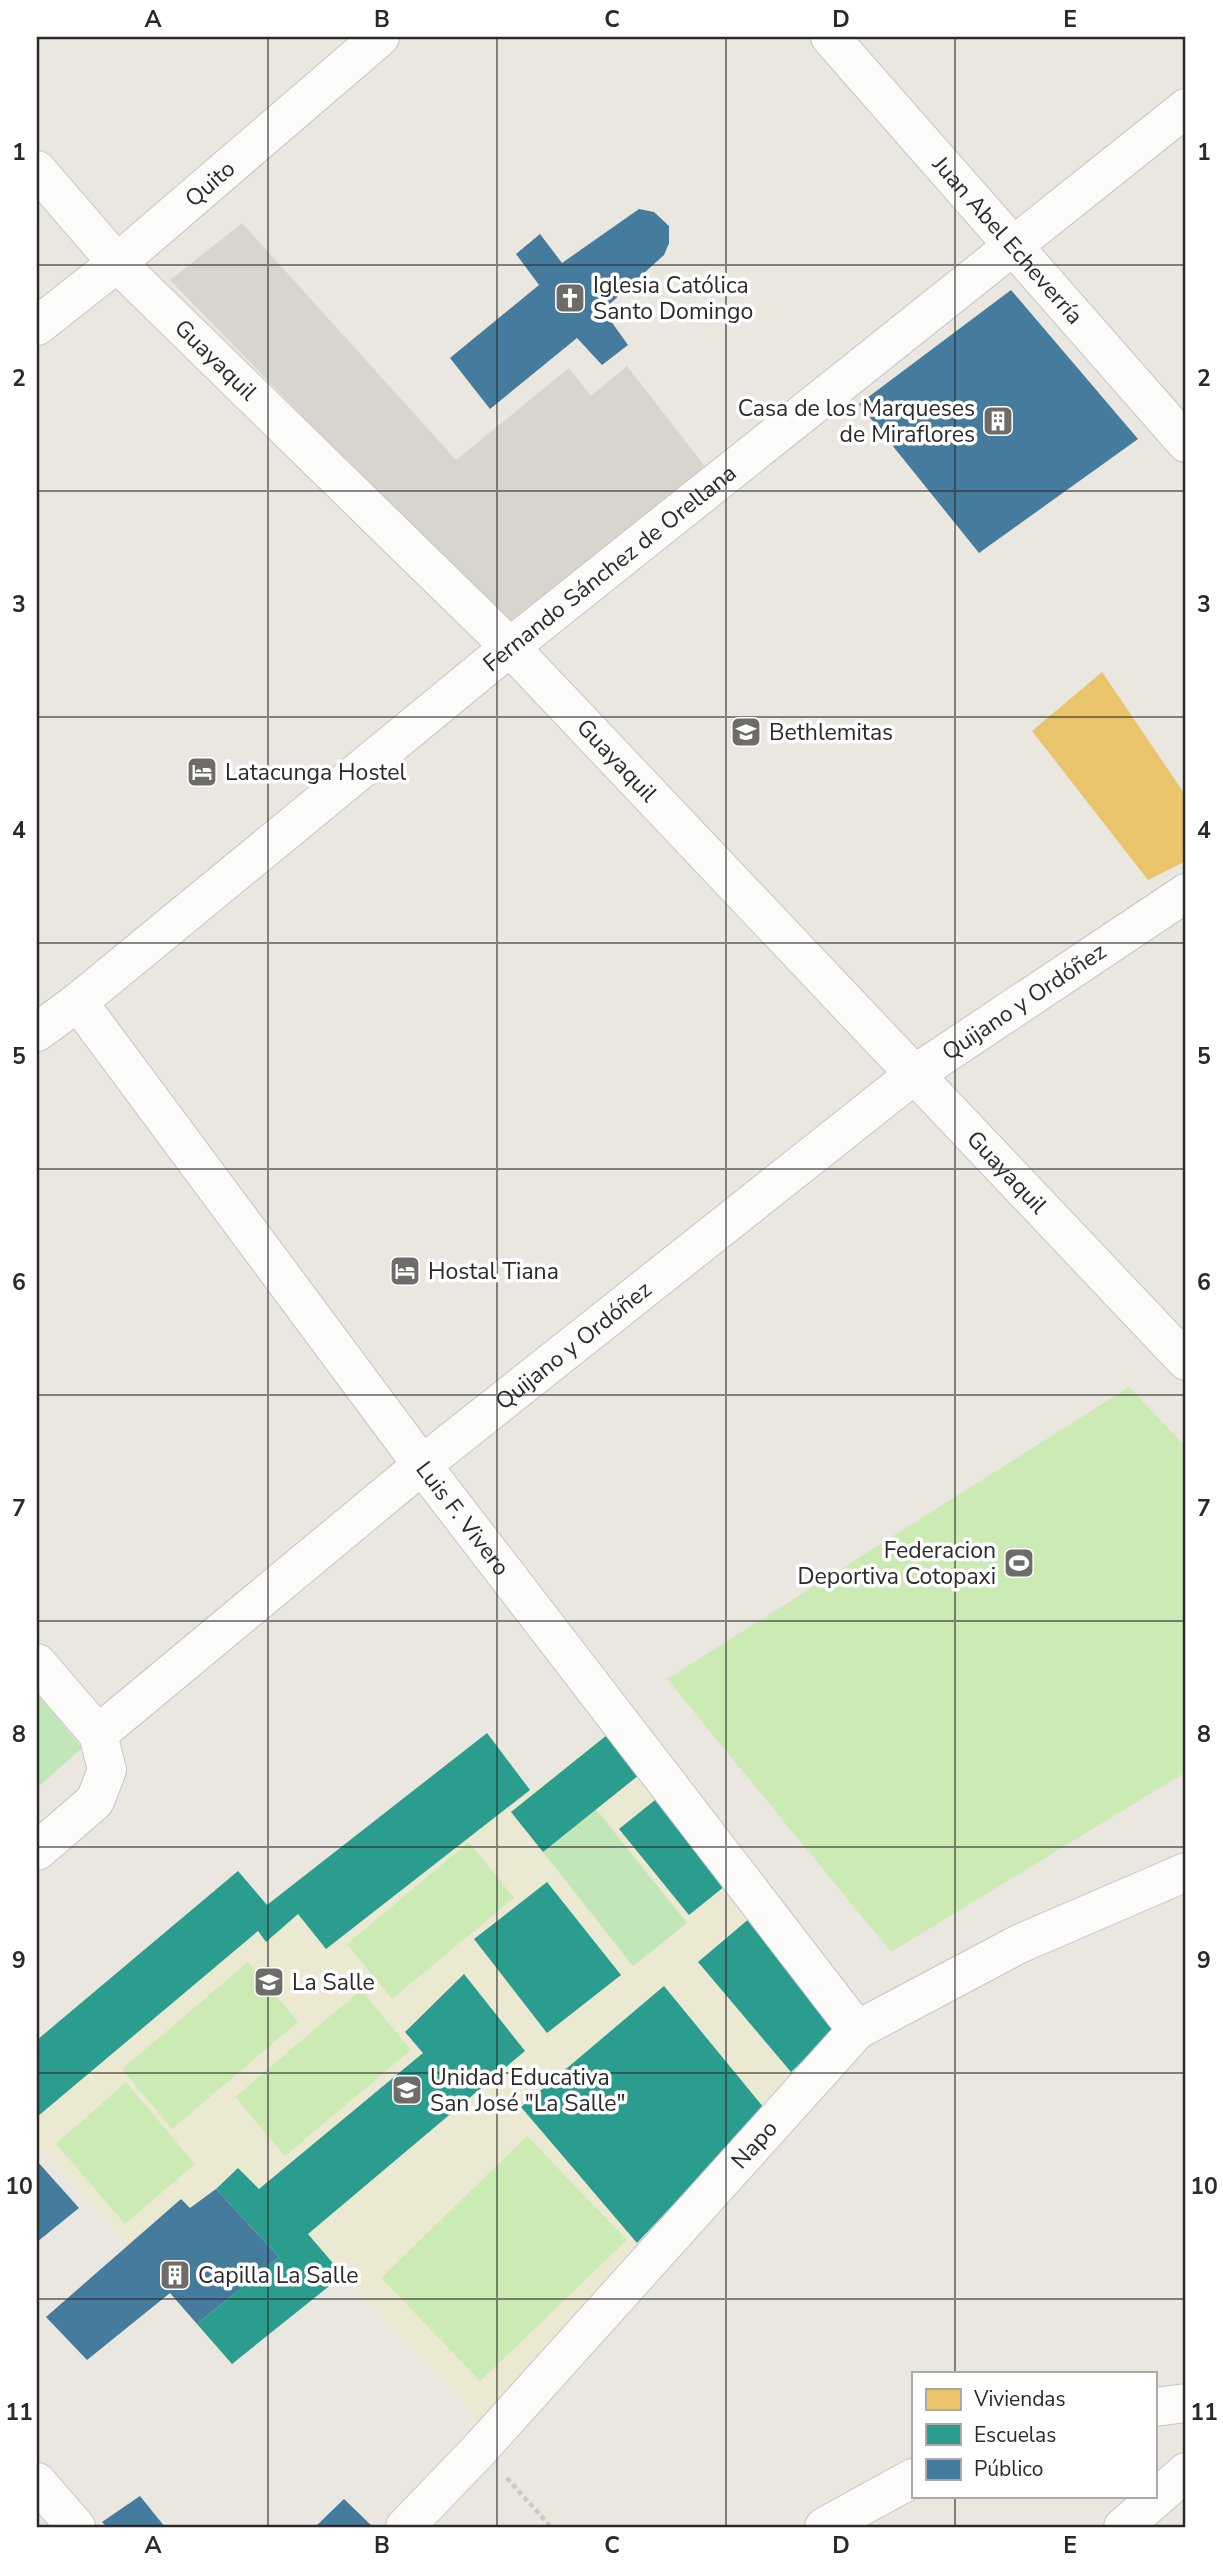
<svg xmlns="http://www.w3.org/2000/svg" width="1223" height="2564" font-family="'Nunito Sans',sans-serif">
  <style>
    .education { fill: #ece9d3 }
    .green { fill: #c1e6b7 }
    .pitch { fill: #cbeab4 }
    .plaza { fill: #d7d5ce }
    .homes { fill: #e9c46a }
    .schools { fill: #2a9d8f }
    .public { fill: #457b9d }
    .lines { fill: none; stroke-linecap: round; stroke-linejoin: round }
    .minor-casing { stroke: #c6c5c5; stroke-width: 40 }
    .path { stroke: #cac9c8; stroke-width: 4.5; stroke-dasharray: 5 3.5; stroke-linecap: butt }
    .minor { stroke: #fcfbfa; stroke-width: 38 }
    .grid { fill: none; stroke: #2a2a2a; stroke-width: 2; stroke-opacity: 0.55 }
    .labels { text-anchor: middle; dominant-baseline: central; stroke-width: 7; stroke-linejoin: round; paint-order: stroke }
    .street-label { font-size: 23px; fill: #2a2a2a; stroke: #fff }
    .poi-label { font-size: 23px; fill: #2a2a2a; stroke: #fff; text-anchor: start }
    .neatline { fill: none; stroke: #2a2a2a; stroke-width: 2.5 }
    .grid-label { font-size: 23px; text-anchor: middle; font-weight: bold; fill: #2a2a2a }
  </style>
  <rect width="100%" height="100%" fill="#e9e7df"/>
  <path class="education" d="M487,1733L530,1790L607,1735L750,1918L791,2072L762,2111L643,2236L484,2425L343,2276L232,2364L170,2294L87,2360L46,2317L129,2247L37,2144V2040L238,1871L267,1905Z"/>
  <path class="green" d="M37,1693L82,1748L37,1788Z
    M596,1809L687,1923L633,1966L543,1852Z"/>
  <path class="pitch" d="M1129,1387L1186,1447V1772L891,1952L667,1679Z
    M469,1842L514,1898L392,1999L347,1944Z
    M248,1962L298,2022L172,2129L122,2069Z
    M361,1990L411,2050L285,2156L235,2097Z
    M126,2082L195,2164L125,2224L56,2144Z
    M527,2136L627,2240L480,2381L381,2278Z"/>
  <path class="plaza" d="M242,223L456,460L569,368L591,396L627,366L707,469L507,627L170,280Z"/>
  <path class="homes" d="M1102,672L1186,796V861L1148,880L1032,731Z"/>
  <path class="schools" d="M487,1733L530,1790L326,1949L298,1914L266,1942L258,1931L37,2117V2040L238,1871L267,1905Z
    M607,1735L639,1775L543,1852L511,1812Z
    M655,1800L725,1886L689,1915L619,1829Z
    M547,1882L621,1975L547,2033L474,1939Z
    M750,1918L837,2028L791,2072L698,1962Z
    M464,1974L525,2051L308,2234L343,2275L232,2364L197,2324L279,2257L216,2189L238,2168L259,2189L423,2053L405,2032Z
    M664,1986L764,2108L637,2243L521,2107Z"/>
  <path class="public" d="M639,209L654,212L669,226V243L664,255L603,310L628,345L602,365L577,338L490,409L450,358L539,285L516,254L540,234L562,263Z
    M1011,290L1138,439L979,553L859,404Z
    M37,2161L79,2208L37,2242Z
    M216,2189L279,2257L197,2324L170,2293L87,2360L46,2317L181,2199L190,2208Z
    M140,2496L165,2527H107L102,2522Z
    M344,2499L373,2527H315Z"/>
  <g class="lines">
    <g class="minor-casing">
      <g id="minor">
        <path id="s1" d="M830,37L1186,443"/>
        <path id="s2" d="M37,170L117,263L510,647L1186,1361"/>
        <path id="s3" d="M37,326L117,263L380,37"/>
        <path id="s4" d="M78,1002L422,1465L857,2030"/>
        <path id="s5" d="M37,1032L78,1002L510,647L1186,108"/>
        <path d="M37,1663L98,1734L107,1770L95,1801L37,1851"/>
        <path id="s6" d="M98,1734L422,1465L915,1074L1186,893"/>
        <path d="M1155,2407L1186,2403"/>
        <path d="M37,2482L76,2527"/>
        <path id="s7" d="M405,2527L480,2449L857,2030L1019,1944L1186,1872"/>
        <path d="M824,2527L913,2478"/>
        <path d="M1123,2527L1186,2472"/>
      </g>
    </g>
    <path class="path" d="M507,2478L551,2527"/>
    <use href="#minor" class="minor"/>
  </g>
  <path class="grid" d="M268,37V2527M497,37V2527M726,37V2527M955,37V2373M37,265H1186M37,491H1186M37,717H1186M37,943H1186M37,1169H1186M37,1395H1186M37,1621H1186M37,1847H1186M37,2073H1186M37,2299H1186M955,2496V2527"/>
  <defs>
    <g id="church-square" transform="scale(1.575)"><rect x="-9" y="-9" width="18" height="18" rx="4" fill="#6d6c69" stroke="#fff"/><path d="M-1.2-6h2.4v3.5h3.3v2.4h-3.3V6h-2.4V-.1h-3.3v-2.4h3.3Z" fill="#fff"/></g>
    <g id="building-square" transform="scale(1.575)"><rect x="-9" y="-9" width="18" height="18" rx="4" fill="#6d6c69" stroke="#fff"/><path d="M-4-6H4V6H1V3H-1V6H-4ZM-2.5-4.3h1.7v1.8h-1.7ZM.8-4.3h1.7v1.8H.8ZM-2.5-1h1.7V.8h-1.7ZM.8-1h1.7V.8H.8Z" fill="#fff"/></g>
    <g id="university-square" transform="scale(1.575)"><rect x="-9" y="-9" width="18" height="18" rx="4" fill="#6d6c69" stroke="#fff"/><path d="M0-5L7-2L0 1L-7-2ZM-4 1L0 2.5L4 1V4Q0 6-4 4Z" fill="#fff"/></g>
    <g id="hotel-square" transform="scale(1.575)"><rect x="-9" y="-9" width="18" height="18" rx="4" fill="#6d6c69" stroke="#fff"/><path d="M-6-4.5h1.5V1H6V5H4.5V3h-9V5H-6ZM-4 0a1.8 1.8 0 1 1 3.6 0ZM.5 0V-2.5h3Q6-2.5 6 0Z" fill="#fff"/></g>
    <g id="stadium-square" transform="scale(1.575)"><rect x="-9" y="-9" width="18" height="18" rx="4" fill="#6d6c69" stroke="#fff"/><path d="M0-5a6.5 5 0 1 0 0 10a6.5 5 0 1 0 0-10ZM-3.5-1.8h7v3.6h-7Z" fill="#fff"/></g>
    <g id="school-square" transform="scale(1.575)"><rect x="-9" y="-9" width="18" height="18" rx="4" fill="#6d6c69" stroke="#fff"/><path d="M0-5L7-2L0 1L-7-2ZM-4 1L0 2.5L4 1V4Q0 6-4 4Z" fill="#fff"/></g>
  </defs>
  <g fill-rule="evenodd">
    <use href="#church-square" x="570" y="298"/>
    <use href="#building-square" x="998" y="421"/>
    <use href="#university-square" x="746" y="732"/>
    <use href="#hotel-square" x="202" y="772"/>
    <use href="#hotel-square" x="405" y="1271"/>
    <use href="#stadium-square" x="1019" y="1563"/>
    <use href="#university-square" x="269" y="1982"/>
    <use href="#school-square" x="407" y="2090"/>
    <use href="#building-square" x="175" y="2275"/>
  </g>
  <g class="labels">
    <g class="street-label">
      <text stroke="none"><textPath href="#s3" startOffset="224">Quito</textPath></text>
      <text stroke="none"><textPath href="#s1" startOffset="270">Juan Abel Echeverría</textPath></text>
      <text stroke="none"><textPath href="#s2" startOffset="261">Guayaquil</textPath></text>
      <text stroke="none"><textPath href="#s5" startOffset="737">Fernando Sánchez de Orellana</textPath></text>
      <text stroke="none"><textPath href="#s2" startOffset="828">Guayaquil</textPath></text>
      <text stroke="none"><textPath href="#s6" startOffset="1181">Quijano y Ordóñez</textPath></text>
      <text stroke="none"><textPath href="#s2" startOffset="1395">Guayaquil</textPath></text>
      <text stroke="none"><textPath href="#s6" startOffset="614">Quijano y Ordóñez</textPath></text>
      <text stroke="none"><textPath href="#s4" startOffset="644">Luis F. Vivero</textPath></text>
      <text stroke="none"><textPath href="#s7" startOffset="518">Napo</textPath></text>
    </g>
    <g class="poi-label">
      <text x="593" y="285">Iglesia Católica<tspan x="593" dy="26">Santo Domingo</tspan></text>
      <text x="975" y="408" text-anchor="end">Casa de los Marqueses<tspan x="975" dy="26">de Miraflores</tspan></text>
      <text x="769" y="732">Bethlemitas</text>
      <text x="225" y="772">Latacunga Hostel</text>
      <text x="428" y="1271">Hostal Tiana</text>
      <text x="996" y="1550" text-anchor="end">Federacion<tspan x="996" dy="26">Deportiva Cotopaxi</tspan></text>
      <text x="292" y="1982">La Salle</text>
      <text x="430" y="2077">Unidad Educativa<tspan x="430" dy="26">San José "La Salle"</tspan></text>
      <text x="198" y="2275">Capilla La Salle</text>
    </g>
  </g>
  <rect width="1223" height="2564" fill="none" stroke="#ffffff" stroke-width="77"/>
  <rect x="912" y="2372" width="245" height="126" fill="#ffffff" stroke="#aaaaaa" stroke-width="2"/>
  <rect x="926" y="2389" width="35" height="21" fill="#e9c46a" stroke="#aaaaaa" stroke-width="2"/>
  <text x="974" y="2406" font-size="21" fill="#2a2a2a">Viviendas</text>
  <rect x="926" y="2424" width="35" height="21" fill="#2a9d8f" stroke="#aaaaaa" stroke-width="2"/>
  <text x="974" y="2442" font-size="21" fill="#2a2a2a">Escuelas</text>
  <rect x="926" y="2459" width="35" height="21" fill="#457b9d" stroke="#aaaaaa" stroke-width="2"/>
  <text x="974" y="2476" font-size="21" fill="#2a2a2a">Público</text>
  <rect x="38" y="38" width="1146" height="2488" class="neatline"/>
  <g class="grid-label">
    <text x="153" y="27">A</text>
    <text x="382" y="27">B</text>
    <text x="612" y="27">C</text>
    <text x="841" y="27">D</text>
    <text x="1070" y="27">E</text>
    <text x="19" y="160">1</text>
    <text x="1204" y="160">1</text>
    <text x="19" y="386">2</text>
    <text x="1204" y="386">2</text>
    <text x="19" y="612">3</text>
    <text x="1204" y="612">3</text>
    <text x="19" y="838">4</text>
    <text x="1204" y="838">4</text>
    <text x="19" y="1064">5</text>
    <text x="1204" y="1064">5</text>
    <text x="19" y="1290">6</text>
    <text x="1204" y="1290">6</text>
    <text x="19" y="1516">7</text>
    <text x="1204" y="1516">7</text>
    <text x="19" y="1742">8</text>
    <text x="1204" y="1742">8</text>
    <text x="19" y="1968">9</text>
    <text x="1204" y="1968">9</text>
    <text x="19" y="2194">10</text>
    <text x="1204" y="2194">10</text>
    <text x="19" y="2420">11</text>
    <text x="1204" y="2420">11</text>
    <text x="153" y="2553">A</text>
    <text x="382" y="2553">B</text>
    <text x="612" y="2553">C</text>
    <text x="841" y="2553">D</text>
    <text x="1070" y="2553">E</text>
  </g>
</svg>
